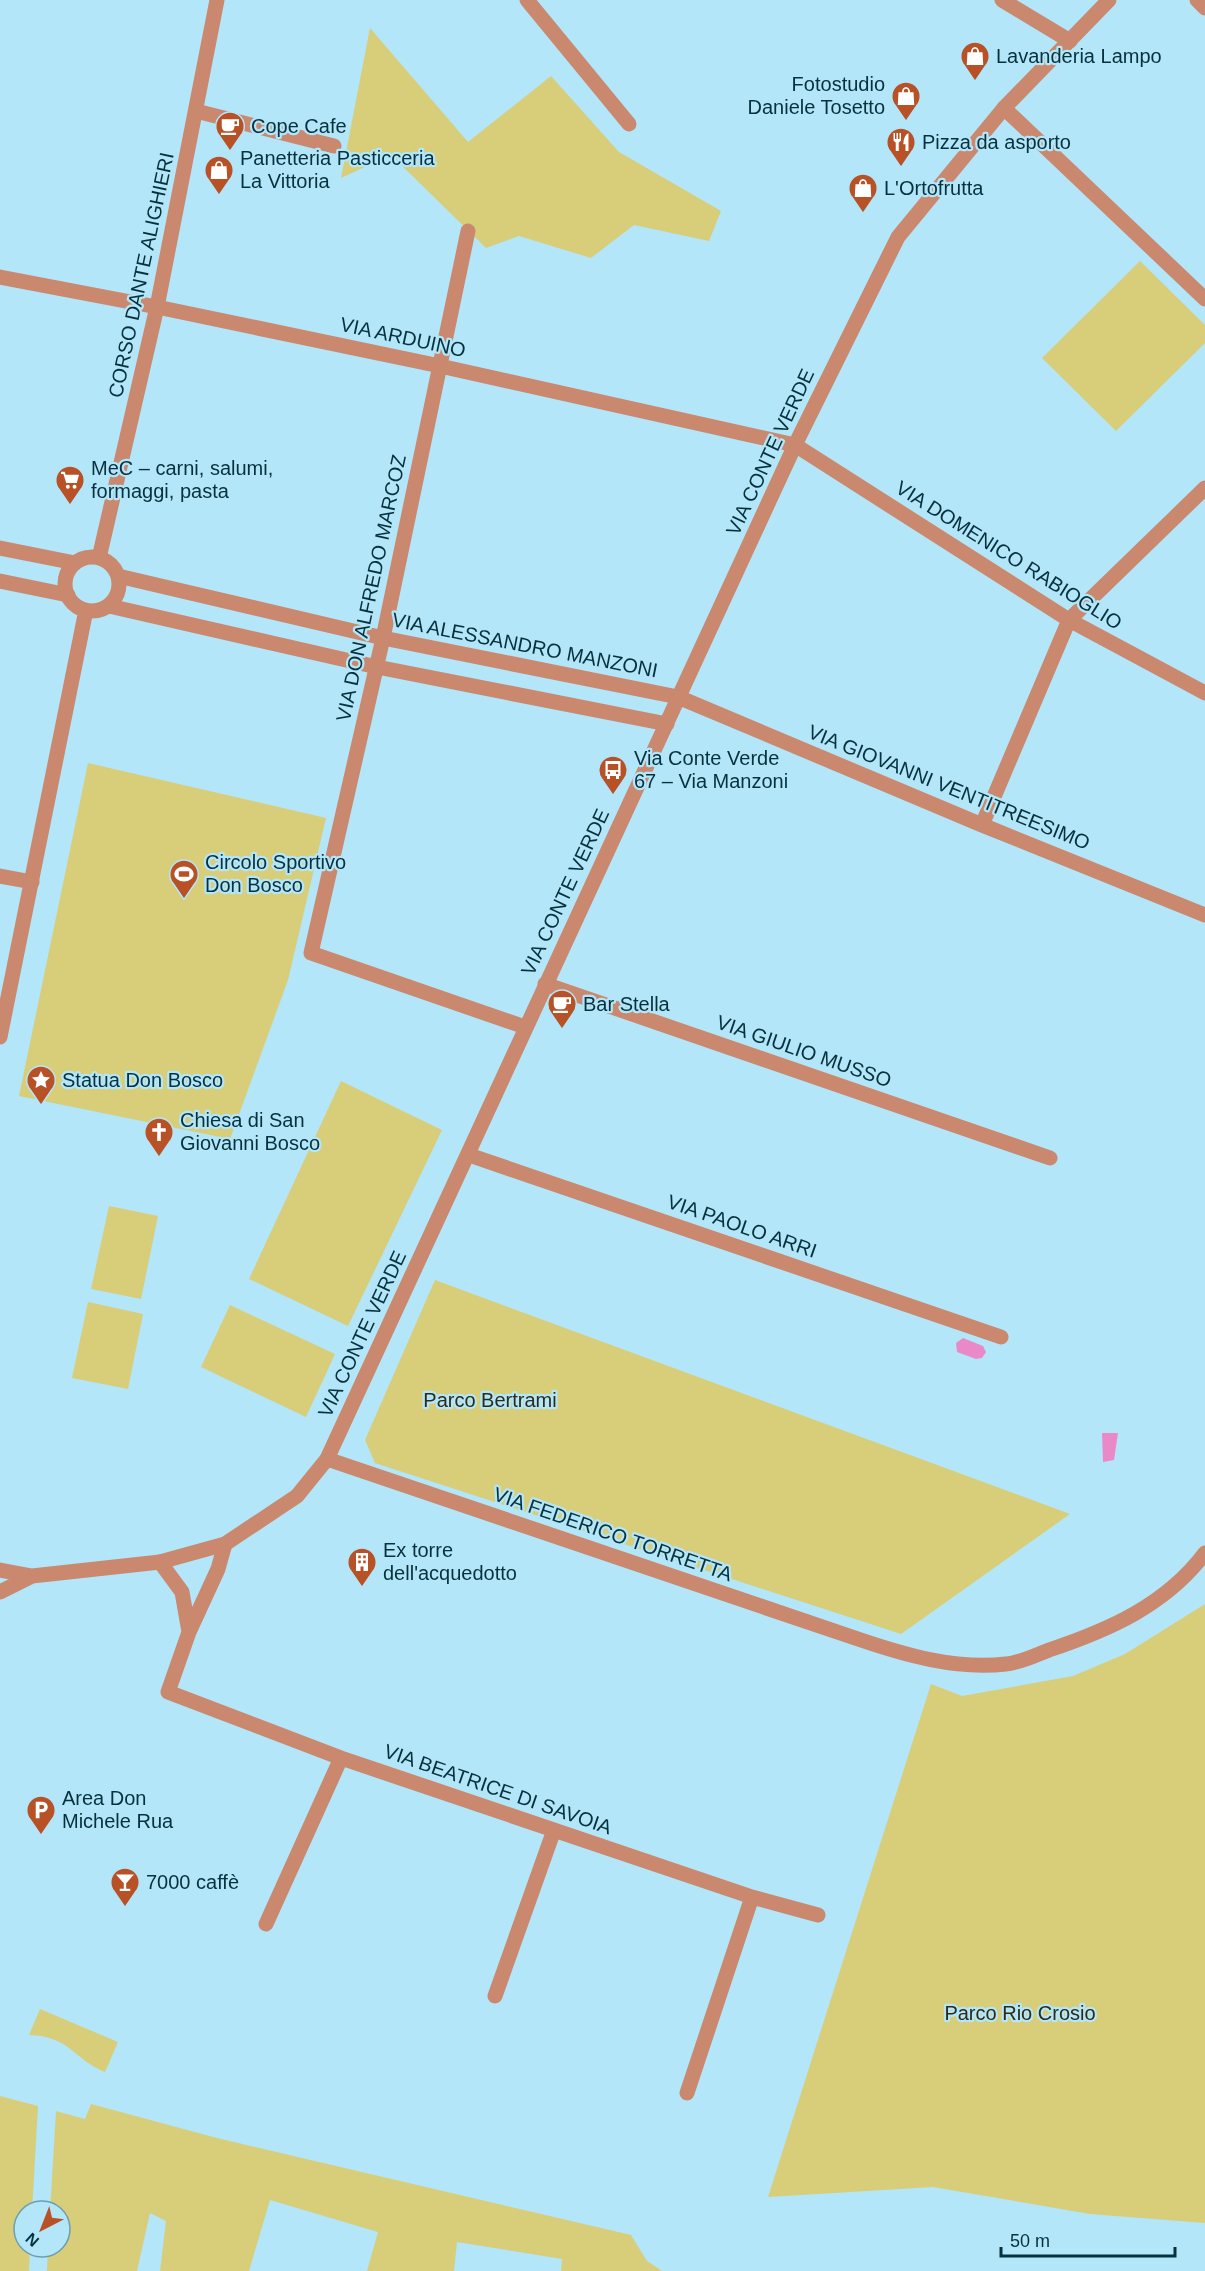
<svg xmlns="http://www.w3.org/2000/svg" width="1205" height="2271" font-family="Arial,sans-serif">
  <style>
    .green { fill: #d8cd79 }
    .water { fill: #e989c8 }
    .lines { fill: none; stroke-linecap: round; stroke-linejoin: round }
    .minor { stroke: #ca886f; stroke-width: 15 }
    .tertiary { stroke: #ca886f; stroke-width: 15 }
    .labels { text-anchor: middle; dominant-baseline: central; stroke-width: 4.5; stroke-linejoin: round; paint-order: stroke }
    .poi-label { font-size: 20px; fill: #07313d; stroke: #b3e6f9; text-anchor: start }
    .street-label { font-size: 20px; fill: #07313d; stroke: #b3e6f9 }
    .park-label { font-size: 20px; fill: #2d2a16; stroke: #b3e6f9 }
  </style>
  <rect width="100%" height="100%" fill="#b3e6f9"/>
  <path class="green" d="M370,28L468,142L551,76L619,152L721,211L709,241L634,225L591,258L519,236L486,248L391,155L341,178Z
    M1140,261L1205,325V343L1116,431L1042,358Z
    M88,763L326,818L288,980L230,1139L19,1096Z
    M341,1081L442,1130L348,1326L249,1279Z
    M109,1206L158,1216L141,1299L91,1289Z
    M435,1280L1070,1514L901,1634L375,1463L365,1440Z
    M88,1302L143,1314L128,1389L72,1378Z
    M230,1305L335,1354L306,1417L201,1367Z
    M1205,1604V2223L1090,2214L933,2187L768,2197L931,1684L962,1696L1073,1676L1125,1654Z
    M40,2009L118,2042L105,2072C73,2059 70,2036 29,2035Z
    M0,2096L38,2106L32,2211H24V2247H30L29,2271H0Z
    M91,2104L217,2138L631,2235L647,2261L662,2271H561L562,2259L457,2242L454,2271H367L378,2232L270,2200L249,2271H160L166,2221L150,2213L137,2271H47L48,2247H60V2211H50L56,2111L85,2119Z"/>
  <path class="water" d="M963,1338L983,1346L986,1352L982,1358L976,1359L957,1352L956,1343Z
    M1102,1433H1118L1114,1460L1103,1462Z"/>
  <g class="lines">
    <path class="minor" d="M527,0L629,124
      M1002,0L1070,41
      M1197,0L1205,8
      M1004,108L1205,299
      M196,111L334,146
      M468,231L383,638L311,953L525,1027
      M0,277L157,307L440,366L795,445L1069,620L1205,693
      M0,548L75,563
      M118,576L383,638L678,697L982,825L1205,915
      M0,581L68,595
      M109,606L377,667L667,724
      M982,825L1069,620L1205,488
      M0,876L32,882
      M545,984L1050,1158
      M469,1155L1001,1337
      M327,1459L858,1639C905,1655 956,1670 1006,1664C1020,1663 1036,1655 1049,1650C1109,1630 1166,1605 1205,1553
      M225,1544L218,1569L189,1632L168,1692L341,1758L752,1897L818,1915
      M160,1562L182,1592L189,1632
      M266,1924L341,1758
      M495,1996L554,1830
      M687,2093L752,1897"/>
    <path class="tertiary" d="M65 584a27 27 0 1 1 54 0a27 27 0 1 1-54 0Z
      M99,558L157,307L217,0
      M0,1037L86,610
      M0,1570L32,1576L160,1562L225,1544L297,1496L327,1459L795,445L898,237L1004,108L1109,0
      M0,1592L32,1576"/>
  </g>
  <defs>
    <g id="shop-pin" transform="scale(1.5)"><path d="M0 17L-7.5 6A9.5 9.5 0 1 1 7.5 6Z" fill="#b85126" stroke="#b3e6f9"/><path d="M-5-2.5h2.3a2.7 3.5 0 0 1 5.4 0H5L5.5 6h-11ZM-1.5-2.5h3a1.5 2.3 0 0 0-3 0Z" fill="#fff"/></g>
    <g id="cafe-pin" transform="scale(1.5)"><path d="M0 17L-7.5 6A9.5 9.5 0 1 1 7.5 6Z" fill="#b85126" stroke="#b3e6f9"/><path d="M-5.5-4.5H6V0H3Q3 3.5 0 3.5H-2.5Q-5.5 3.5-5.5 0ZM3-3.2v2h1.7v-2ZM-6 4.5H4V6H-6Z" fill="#fff"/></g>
    <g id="restaurant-pin" transform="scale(1.5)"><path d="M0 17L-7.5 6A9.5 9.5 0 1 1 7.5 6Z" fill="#b85126" stroke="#b3e6f9"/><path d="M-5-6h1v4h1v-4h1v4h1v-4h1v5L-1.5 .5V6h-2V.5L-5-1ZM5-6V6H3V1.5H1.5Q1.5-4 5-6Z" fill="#fff"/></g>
    <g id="supermarket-pin" transform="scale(1.5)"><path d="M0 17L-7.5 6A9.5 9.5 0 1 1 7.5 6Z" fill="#b85126" stroke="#b3e6f9"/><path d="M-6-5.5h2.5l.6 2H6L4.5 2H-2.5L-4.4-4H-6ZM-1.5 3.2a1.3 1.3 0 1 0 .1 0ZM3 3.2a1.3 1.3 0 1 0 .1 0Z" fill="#fff"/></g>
    <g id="bus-pin" transform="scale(1.5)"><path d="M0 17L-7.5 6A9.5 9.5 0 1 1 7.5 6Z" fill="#b85126" stroke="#b3e6f9"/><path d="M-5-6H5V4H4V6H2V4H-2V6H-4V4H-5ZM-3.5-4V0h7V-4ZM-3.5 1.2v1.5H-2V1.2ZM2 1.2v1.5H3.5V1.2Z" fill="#fff"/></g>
    <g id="stadium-pin" transform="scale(1.5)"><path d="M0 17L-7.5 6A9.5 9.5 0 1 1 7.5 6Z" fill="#b85126" stroke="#b3e6f9"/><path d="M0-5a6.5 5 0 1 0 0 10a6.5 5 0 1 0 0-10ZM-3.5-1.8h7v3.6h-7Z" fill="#fff"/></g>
    <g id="sight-pin" transform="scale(1.5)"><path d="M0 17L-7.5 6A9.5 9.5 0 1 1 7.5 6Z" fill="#b85126" stroke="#b3e6f9"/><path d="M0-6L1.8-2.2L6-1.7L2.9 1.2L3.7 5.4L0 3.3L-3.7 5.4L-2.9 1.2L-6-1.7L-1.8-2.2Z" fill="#fff"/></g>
    <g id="church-pin" transform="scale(1.5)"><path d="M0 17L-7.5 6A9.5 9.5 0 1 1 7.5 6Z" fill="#b85126" stroke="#b3e6f9"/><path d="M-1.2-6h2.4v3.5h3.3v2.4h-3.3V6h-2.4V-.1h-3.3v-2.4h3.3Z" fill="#fff"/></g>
    <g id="building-pin" transform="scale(1.5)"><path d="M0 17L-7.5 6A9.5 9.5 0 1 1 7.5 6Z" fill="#b85126" stroke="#b3e6f9"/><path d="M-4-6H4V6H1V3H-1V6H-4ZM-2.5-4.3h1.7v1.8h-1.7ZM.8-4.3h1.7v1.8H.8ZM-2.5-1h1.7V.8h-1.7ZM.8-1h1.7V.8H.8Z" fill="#fff"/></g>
    <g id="parking-pin" transform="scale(1.5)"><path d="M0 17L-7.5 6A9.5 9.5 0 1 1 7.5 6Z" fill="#b85126" stroke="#b3e6f9"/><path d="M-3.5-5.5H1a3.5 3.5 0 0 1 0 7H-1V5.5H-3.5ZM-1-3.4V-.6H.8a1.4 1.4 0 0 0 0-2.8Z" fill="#fff"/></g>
    <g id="bar-pin" transform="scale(1.5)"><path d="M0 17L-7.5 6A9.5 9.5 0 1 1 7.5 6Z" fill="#b85126" stroke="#b3e6f9"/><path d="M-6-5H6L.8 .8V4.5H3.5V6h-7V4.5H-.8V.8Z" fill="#fff"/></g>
  </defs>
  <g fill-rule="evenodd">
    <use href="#shop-pin" x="975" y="56"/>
    <use href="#shop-pin" x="906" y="96"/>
    <use href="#cafe-pin" x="230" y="126"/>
    <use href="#restaurant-pin" x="901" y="142"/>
    <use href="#shop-pin" x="219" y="170"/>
    <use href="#shop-pin" x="863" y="188"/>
    <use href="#supermarket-pin" x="70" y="480"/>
    <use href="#bus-pin" x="613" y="770"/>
    <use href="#stadium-pin" x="184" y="874"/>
    <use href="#cafe-pin" x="562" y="1004"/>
    <use href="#sight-pin" x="41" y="1080"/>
    <use href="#church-pin" x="159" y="1132"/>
    <use href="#building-pin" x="362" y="1562"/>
    <use href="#parking-pin" x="41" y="1810"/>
    <use href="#bar-pin" x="125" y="1882"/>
  </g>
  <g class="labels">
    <g class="poi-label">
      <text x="996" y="56">Lavanderia Lampo</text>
      <text x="885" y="84" text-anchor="end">Fotostudio<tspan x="885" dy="23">Daniele Tosetto</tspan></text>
      <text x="251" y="126">Cope Cafe</text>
      <text x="922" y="142">Pizza da asporto</text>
      <text x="240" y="158">Panetteria Pasticceria<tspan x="240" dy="23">La Vittoria</tspan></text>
      <text x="884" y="188">L'Ortofrutta</text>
      <text x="91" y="468">MeC – carni, salumi,<tspan x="91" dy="23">formaggi, pasta</tspan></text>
      <text x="634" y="758">Via Conte Verde<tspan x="634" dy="23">67 – Via Manzoni</tspan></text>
      <text x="205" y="862">Circolo Sportivo<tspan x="205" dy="23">Don Bosco</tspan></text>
      <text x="583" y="1004">Bar Stella</text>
      <text x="62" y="1080">Statua Don Bosco</text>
      <text x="180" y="1120">Chiesa di San<tspan x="180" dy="23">Giovanni Bosco</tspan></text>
      <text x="383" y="1550">Ex torre<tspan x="383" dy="23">dell'acquedotto</tspan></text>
      <text x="62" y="1798">Area Don<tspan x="62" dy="23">Michele Rua</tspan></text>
      <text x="146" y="1882">7000 caffè</text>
    </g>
    <g class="street-label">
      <text transform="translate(141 275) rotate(-78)">CORSO DANTE ALIGHIERI</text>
      <text transform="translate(403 337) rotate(12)">VIA ARDUINO</text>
      <text transform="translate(770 452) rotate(-65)">VIA CONTE VERDE</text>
      <text transform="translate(1009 555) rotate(32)">VIA DOMENICO RABIOGLIO</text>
      <text transform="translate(371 588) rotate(-78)">VIA DON ALFREDO MARCOZ</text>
      <text transform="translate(525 645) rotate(11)">VIA ALESSANDRO MANZONI</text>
      <text transform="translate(949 787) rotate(22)">VIA GIOVANNI VENTITREESIMO</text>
      <text transform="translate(565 892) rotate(-65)">VIA CONTE VERDE</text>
      <text transform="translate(804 1051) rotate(19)">VIA GIULIO MUSSO</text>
      <text transform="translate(742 1226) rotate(19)">VIA PAOLO ARRI</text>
      <text transform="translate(362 1334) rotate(-65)">VIA CONTE VERDE</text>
      <text transform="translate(613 1534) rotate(19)">VIA FEDERICO TORRETTA</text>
      <text transform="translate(498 1789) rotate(19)">VIA BEATRICE DI SAVOIA</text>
    </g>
    <g class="park-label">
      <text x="490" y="1400">Parco Bertrami</text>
      <text x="1020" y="2013">Parco Rio Crosio</text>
    </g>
  </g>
  <g transform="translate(42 2229) rotate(222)"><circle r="28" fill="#b3e6f9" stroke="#6e9eae" stroke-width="1.5"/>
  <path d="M0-4.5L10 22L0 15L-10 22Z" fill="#b85126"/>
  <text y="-9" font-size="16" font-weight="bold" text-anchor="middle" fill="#07313d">N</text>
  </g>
  <path d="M1001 2247v9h174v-9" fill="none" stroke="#07313d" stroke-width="3"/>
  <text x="1010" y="2247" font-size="18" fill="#07313d" stroke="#b3e6f9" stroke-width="4.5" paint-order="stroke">50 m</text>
</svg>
